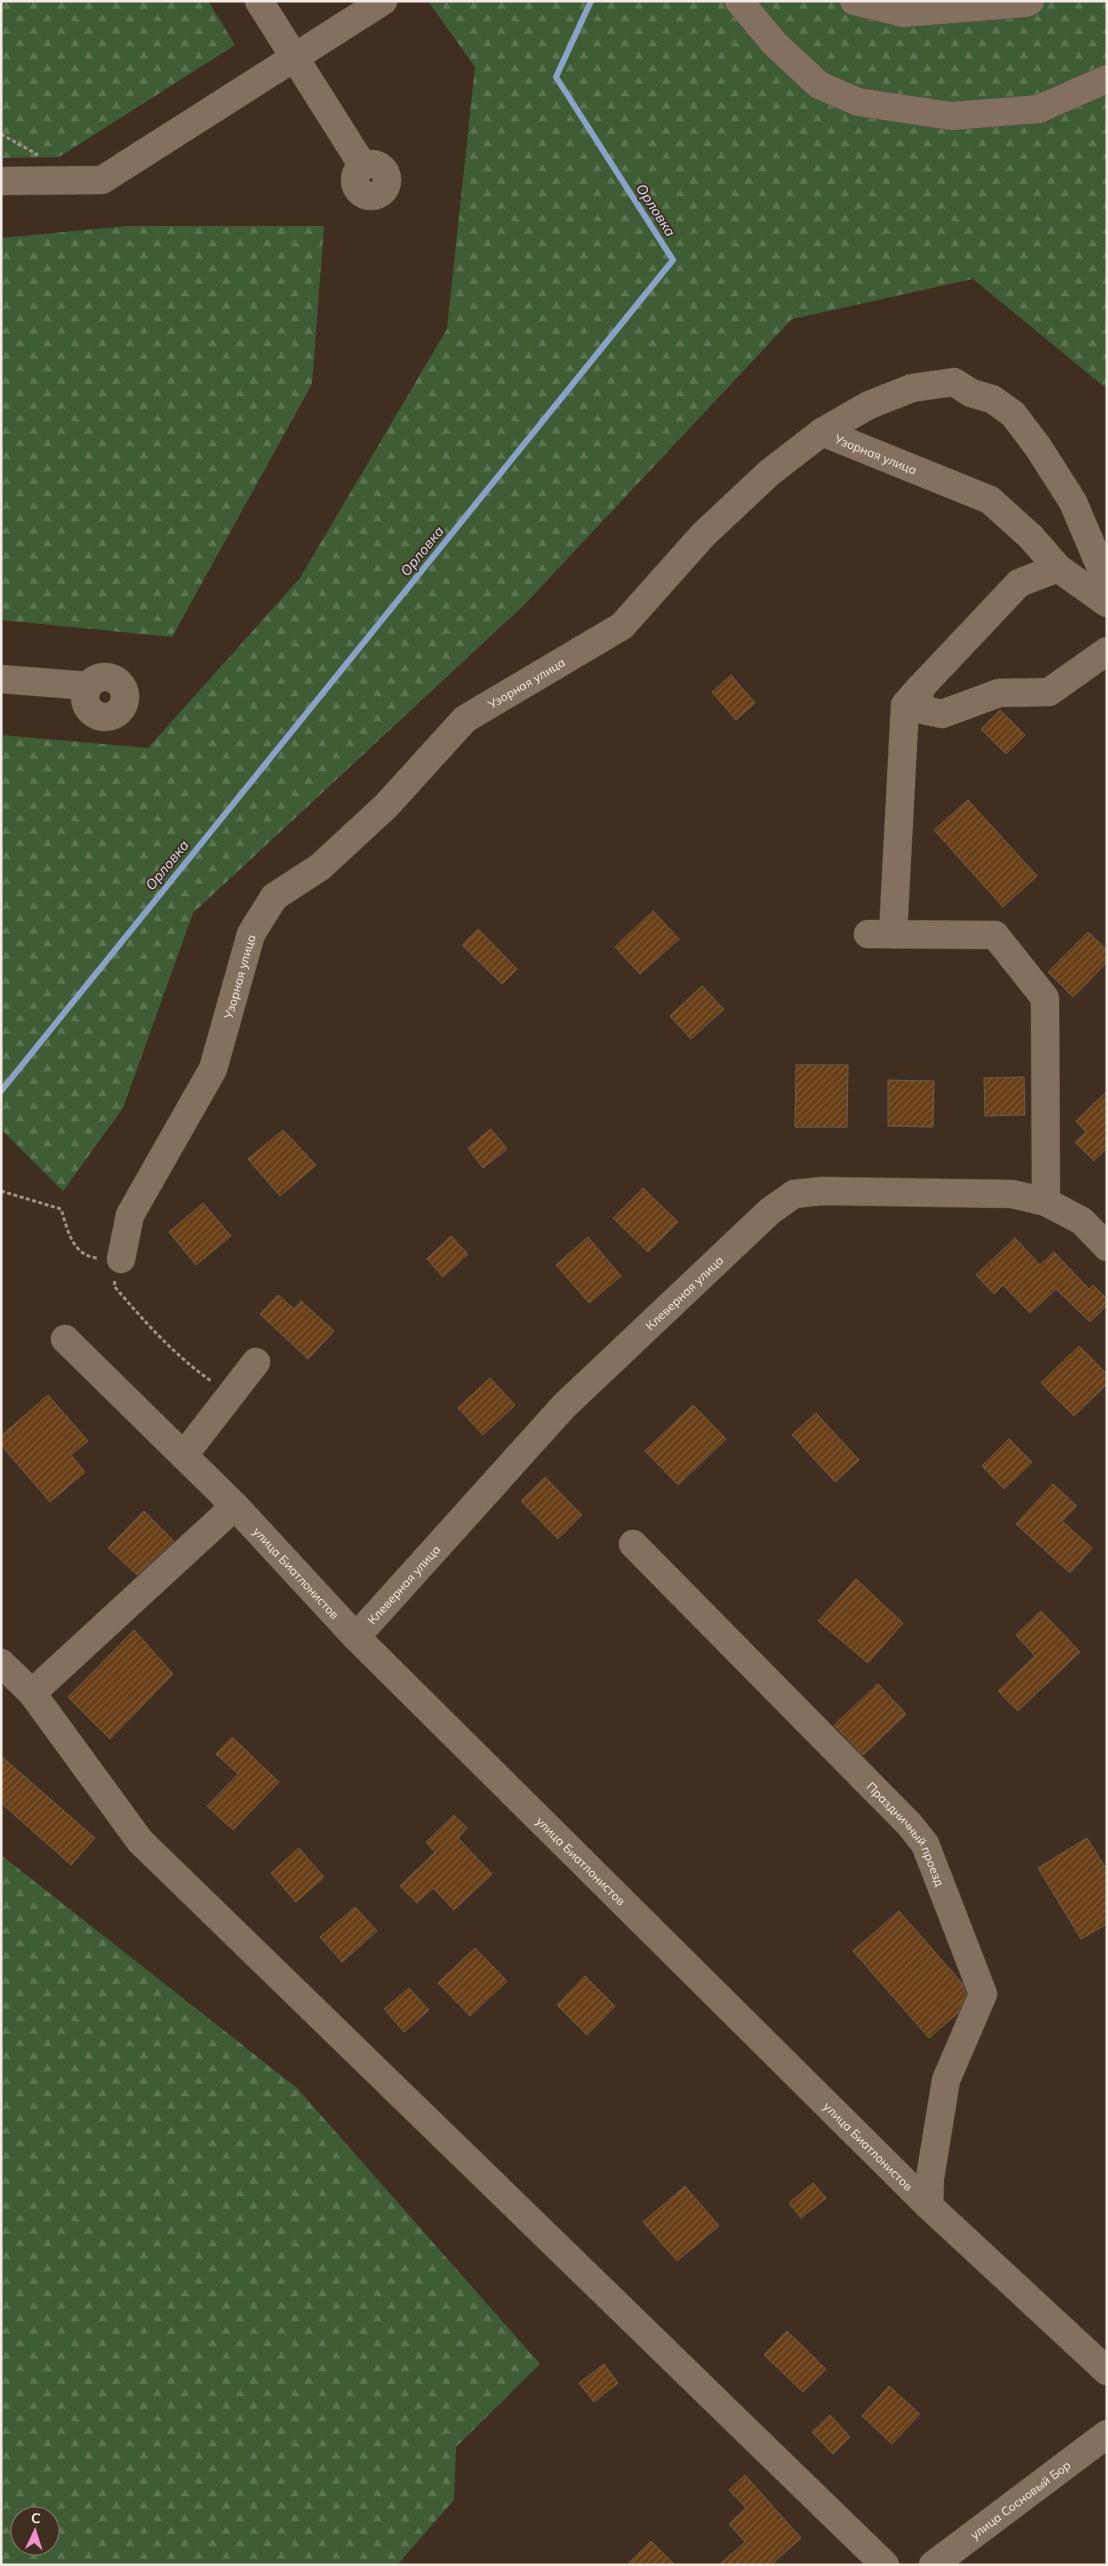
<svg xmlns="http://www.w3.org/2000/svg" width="1108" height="2566" font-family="Mulish,sans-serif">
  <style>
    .forest { fill: url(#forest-firs); fill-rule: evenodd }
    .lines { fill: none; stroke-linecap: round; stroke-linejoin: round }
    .stream { stroke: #89a2c7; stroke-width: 6 }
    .building { fill: url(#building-hatch); stroke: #6f5c4c }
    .minor-casing { stroke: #5c4e42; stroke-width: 29 }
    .path { stroke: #9f9185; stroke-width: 3; stroke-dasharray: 4 2.5; stroke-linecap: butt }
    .minor { stroke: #83705f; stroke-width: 28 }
    .labels { text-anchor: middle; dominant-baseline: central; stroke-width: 4; stroke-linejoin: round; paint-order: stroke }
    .street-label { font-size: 12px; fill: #f7ece3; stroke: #402f21 }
    .water-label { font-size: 14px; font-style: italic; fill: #d7e3f3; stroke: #402f21 }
  </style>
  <defs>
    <pattern id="forest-firs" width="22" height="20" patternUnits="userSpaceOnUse" patternTransform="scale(1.25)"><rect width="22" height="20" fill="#3f5d35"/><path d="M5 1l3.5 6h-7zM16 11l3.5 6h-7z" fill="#5c7452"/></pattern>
    <pattern id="building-hatch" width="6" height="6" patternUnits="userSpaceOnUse" patternTransform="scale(1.25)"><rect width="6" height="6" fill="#673e15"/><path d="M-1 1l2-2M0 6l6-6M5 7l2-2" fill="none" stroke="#7e5a37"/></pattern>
  </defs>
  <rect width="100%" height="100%" fill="#402f21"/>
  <path class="forest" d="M1,1H208L235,45L59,157L1,158Z
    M428,1H1107V389L973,279L792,319L524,605L193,913L123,1108L63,1191L1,1129V735L148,748L300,578L447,329L475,67Z
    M128,226H324L312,384L172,637L1,620V238Z
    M1,1855L297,2088L540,2364L456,2447L454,2500L397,2565H1ZM20,2516H50V2546H20Z"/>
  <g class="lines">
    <path class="stream" d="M1,1091L673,260L556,77L591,1"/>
  </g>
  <path class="building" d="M731,675L755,703L736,720L712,692Z
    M1000,710L1025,735L1006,754L981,729Z
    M968,800L1037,876L1003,907L934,830Z
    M653,911L679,939L640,974L615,947Z
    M478,929L517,969L502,984L462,945Z
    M1088,932L1107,950V962L1073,997L1048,972Z
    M702,986L724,1009L691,1039L670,1016Z
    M796,1065H848L847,1127H795Z
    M1024,1077L1025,1115L985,1116L984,1078Z
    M888,1080L934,1081L933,1127L888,1126Z
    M1107,1091V1148L1094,1161L1075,1142L1086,1132L1076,1121Z
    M491,1129L507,1149L483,1168L468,1148Z
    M283,1130L316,1165L280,1196L248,1159Z
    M643,1188L678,1222L648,1252L613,1218Z
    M203,1203L231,1236L196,1265L169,1232Z
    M451,1236L468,1254L443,1277L427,1259Z
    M588,1237L621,1276L589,1303L556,1265Z
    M1015,1238L1040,1265L1054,1252L1089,1289L1093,1285L1107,1299V1305L1090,1322L1056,1289L1030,1313L1003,1285L994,1294L976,1275Z
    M278,1295L294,1309L301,1301L334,1331L308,1359L260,1314Z
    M1079,1346L1107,1374V1384L1074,1416L1041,1383Z
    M490,1378L515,1405L483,1435L458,1408Z
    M48,1395L88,1441L71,1455L85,1472L50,1502L1,1445V1436Z
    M693,1405L726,1439L678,1485L645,1451Z
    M816,1413L859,1460L835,1482L792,1435Z
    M1009,1439L1032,1462L1004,1489L982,1466Z
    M545,1477L582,1515L558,1539L521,1501Z
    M1053,1484L1077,1506L1062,1521L1092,1548L1070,1573L1016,1524Z
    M144,1511L174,1541L137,1575L108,1548Z
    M856,1579L903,1623L868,1663L818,1621Z
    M1041,1611L1080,1652L1018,1711L998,1691L1035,1656L1016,1635Z
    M134,1630L173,1674L110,1739L68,1697Z
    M878,1684L906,1714L863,1755L834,1725Z
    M232,1737L279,1782L233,1830L207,1806L238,1774L216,1754Z
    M1,1756L95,1838L71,1865L1,1803Z
    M454,1815L467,1828L458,1838L492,1874L454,1910L433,1888L417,1903L400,1886L435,1852L426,1842Z
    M1087,1838L1107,1870V1924L1081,1939L1038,1868Z
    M299,1848L324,1877L296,1902L271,1873Z
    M355,1907L377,1931L342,1962L320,1937Z
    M899,1911L962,1983L966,1994L958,2013L929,2038L853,1951Z
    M475,1948L507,1981L470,2016L438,1983Z
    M585,1976L615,2006L587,2035L557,2005Z
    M409,1988L429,2010L404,2032L384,2009Z
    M813,2183L826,2198L801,2218L789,2203Z
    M685,2186L719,2226L677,2261L643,2222Z
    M787,2331L826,2369L803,2392L764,2355Z
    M604,2364L618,2383L594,2402L579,2383Z
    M889,2386L920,2414L892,2444L862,2416Z
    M830,2415L850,2437L833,2454L812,2432Z
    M745,2475L801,2538L771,2565H719L745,2542L729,2524L746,2508L729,2490Z
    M651,2541L675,2565H627Z"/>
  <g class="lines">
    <g class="minor-casing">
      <g id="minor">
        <path d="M259,1L363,166"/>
        <path d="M739,1L775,44L819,85L858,102L951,116L1039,109L1107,79"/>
        <path d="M854,1L903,13L1026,3L1030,1"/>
        <circle cx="371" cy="180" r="16"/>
        <path d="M1,181L102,180L383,1"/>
        <path d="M822,432L869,405L912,388L954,382L971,393L992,399L1013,414L1038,447L1073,502L1107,582"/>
        <path d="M1058,568L1019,583L920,688L919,709L942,714L999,693L1049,692L1107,651"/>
        <circle cx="105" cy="697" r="20"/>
        <path d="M1,679L88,686"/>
        <path d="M868,934L995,935L1045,998L1046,1202"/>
        <path d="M893,934L905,705L919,689"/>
        <path id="s1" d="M121,1259L130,1215L213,1069L251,934L274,897L320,867L386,806L465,719L622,626L703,535L769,473L822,432L990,500L1031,537L1058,568L1107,603"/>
        <path id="s2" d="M65,1339L235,1506L356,1637L929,2206L1107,2371"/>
        <path d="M184,1455L256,1362"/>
        <path id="s3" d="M633,1544L909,1824L925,1844L983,1994L946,2080L930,2178L929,2206"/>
        <path id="s4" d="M356,1637L564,1406L770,1211L794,1194L822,1191L1012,1194L1046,1202L1082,1221L1107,1247"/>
        <path d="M1,1663L32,1693L140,1841L885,2565"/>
        <path d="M32,1693L235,1506"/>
        <path id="s5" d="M933,2565L1107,2434"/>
      </g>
    </g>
    <path class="path" d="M1,134L38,155
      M1,1191L61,1209C68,1230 72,1256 98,1258
      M115,1281L114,1286C144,1321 173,1354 211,1381"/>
    <use href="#minor" class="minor"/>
  </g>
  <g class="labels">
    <g class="street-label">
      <text stroke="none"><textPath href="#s1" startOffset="1179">Узорная улица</textPath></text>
      <text stroke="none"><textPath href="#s1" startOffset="730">Узорная улица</textPath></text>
      <text stroke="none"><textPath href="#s1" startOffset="309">Узорная улица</textPath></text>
      <text stroke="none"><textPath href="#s4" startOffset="476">Клеверная улица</textPath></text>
      <text stroke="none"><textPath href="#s2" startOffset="329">улица Биатлонистов</textPath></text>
      <text stroke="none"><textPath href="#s4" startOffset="71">Клеверная улица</textPath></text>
      <text stroke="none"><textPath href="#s3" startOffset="400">Праздничный проезд</textPath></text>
      <text stroke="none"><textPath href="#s2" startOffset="734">улица Биатлонистов</textPath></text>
      <text stroke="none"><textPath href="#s2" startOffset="1139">улица Биатлонистов</textPath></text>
      <text stroke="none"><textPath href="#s5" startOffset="109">улица Сосновый Бор</textPath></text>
    </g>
    <g class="water-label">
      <text transform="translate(656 210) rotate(57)">Орловка</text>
      <text transform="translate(422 551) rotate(-51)">Орловка</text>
      <text transform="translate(167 865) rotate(-51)">Орловка</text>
    </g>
  </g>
  <rect width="1108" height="2566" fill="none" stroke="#f7ece3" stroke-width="5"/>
  <g transform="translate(35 2531) rotate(4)"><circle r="24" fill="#402f21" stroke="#897b6f"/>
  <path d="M0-4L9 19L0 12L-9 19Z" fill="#f591d2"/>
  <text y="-8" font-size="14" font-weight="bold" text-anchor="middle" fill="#f7ece3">С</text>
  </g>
</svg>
